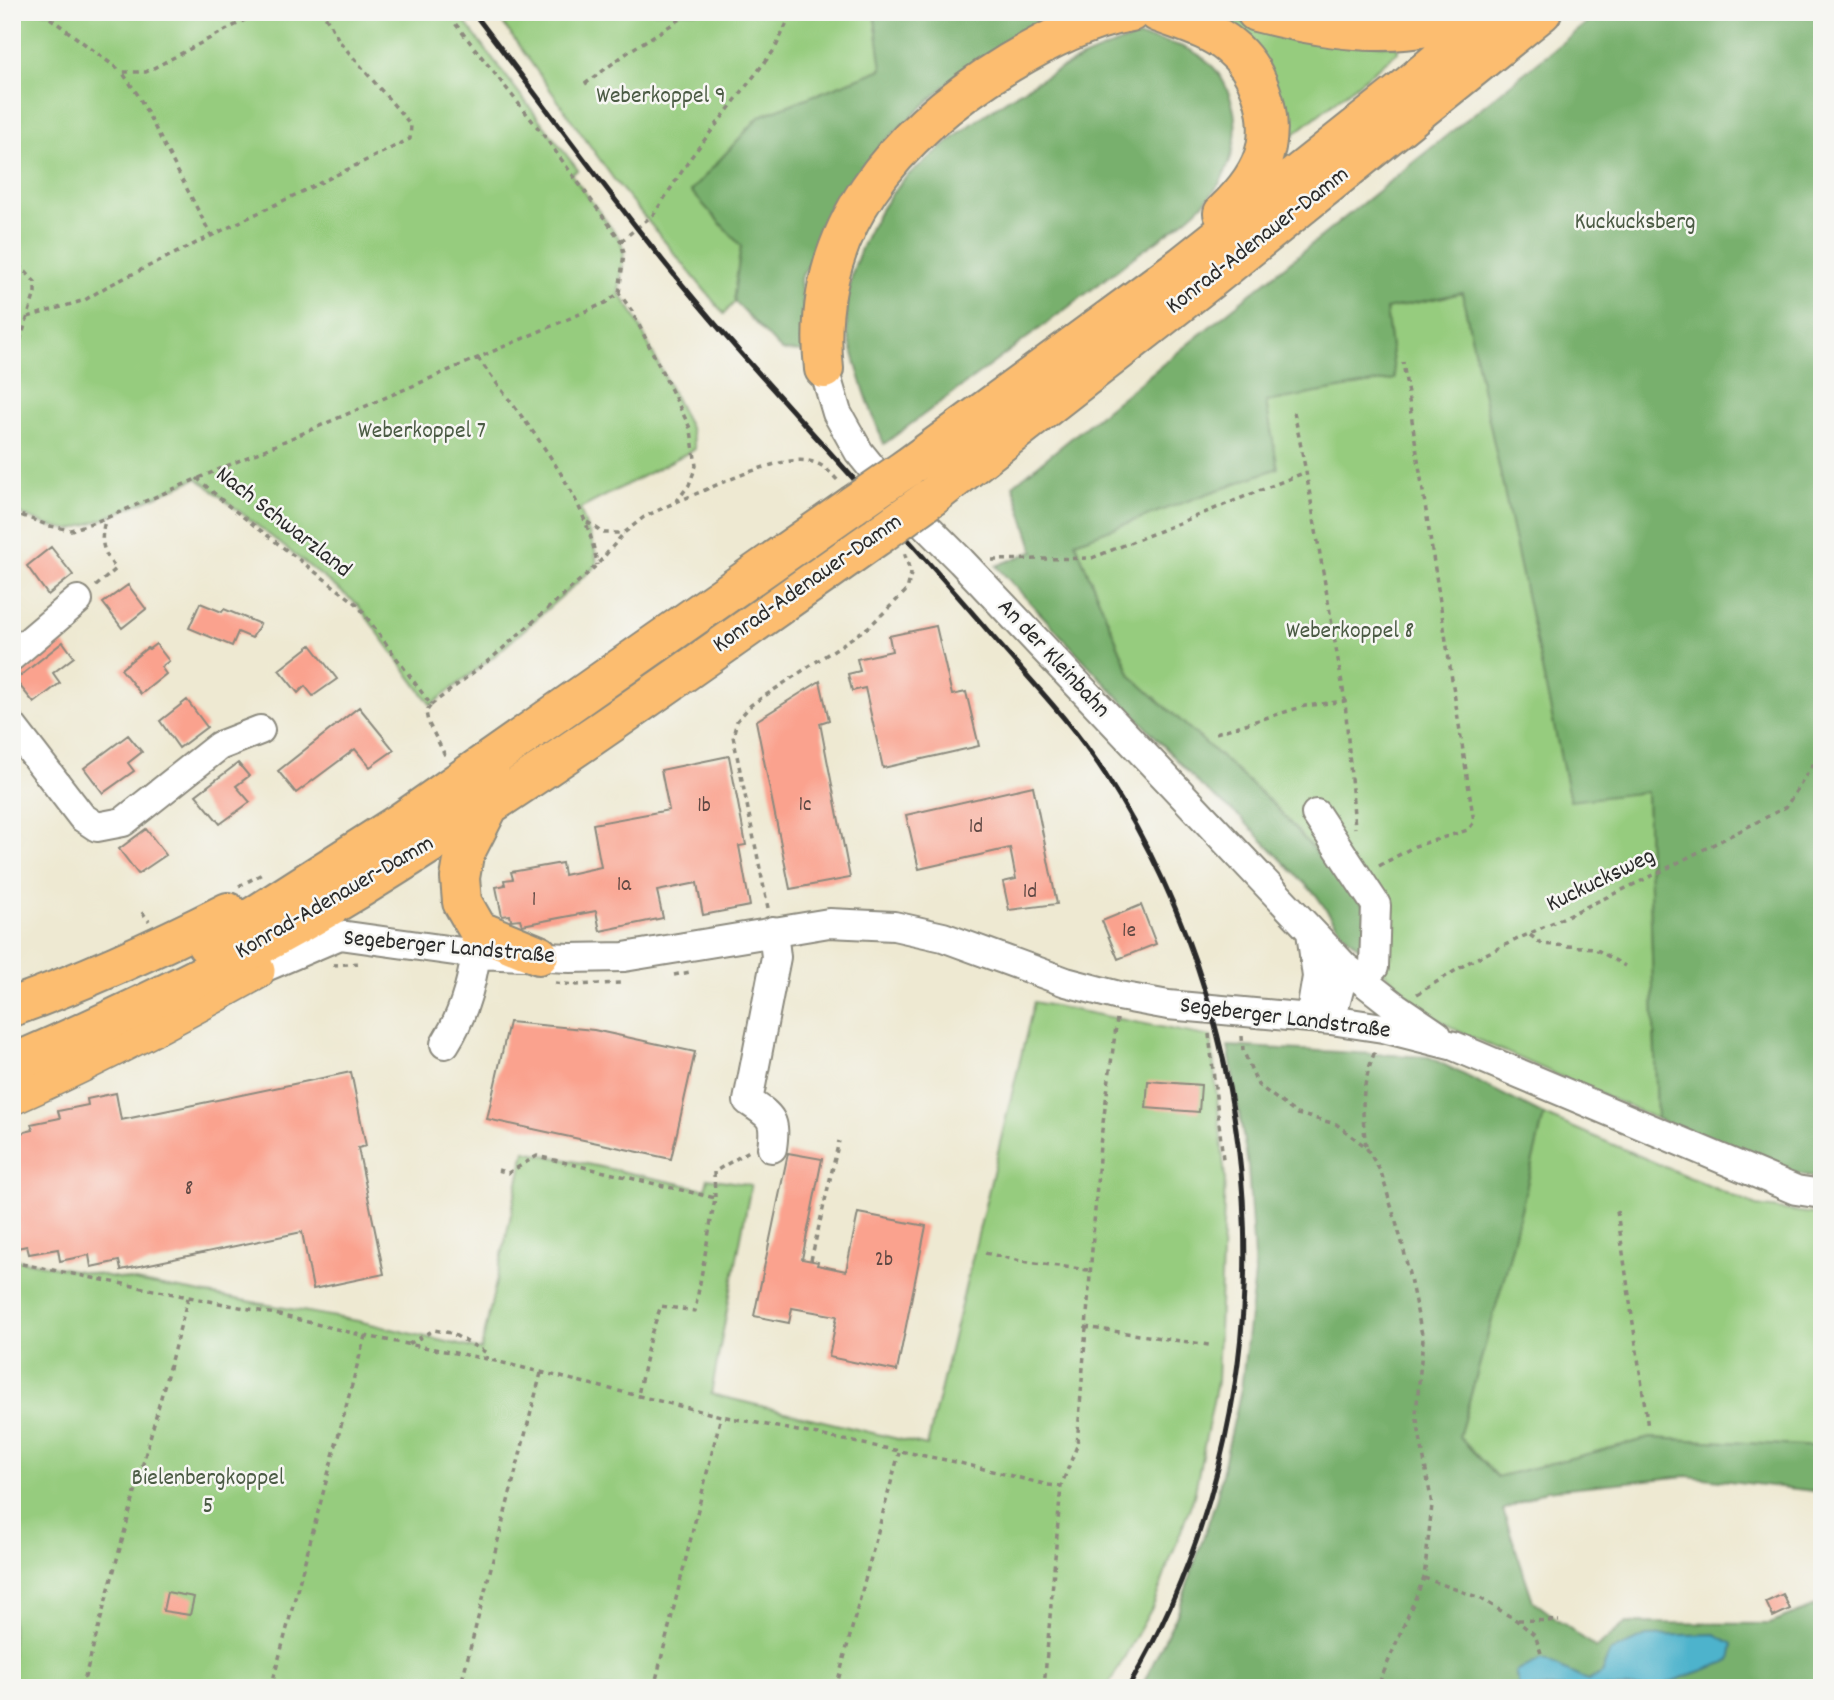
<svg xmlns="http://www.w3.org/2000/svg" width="1834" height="1700" font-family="Dekko,sans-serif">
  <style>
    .green { fill: #96cc7e; stroke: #607c54; stroke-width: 2 }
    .forest { fill: #78b06d; stroke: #526e4c; stroke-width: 2 }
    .water { fill: #4eb3cc; stroke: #3c6f7c; stroke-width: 2 }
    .building { fill: #faa28e }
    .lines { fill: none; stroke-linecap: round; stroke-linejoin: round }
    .minor-casing { stroke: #8c8a7e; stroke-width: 32 }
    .major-casing { stroke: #8c8a7e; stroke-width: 40 }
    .highway-casing { stroke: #8c8a7e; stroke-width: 42 }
    .path { stroke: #8c8a7e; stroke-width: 3.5; stroke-dasharray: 5 5; stroke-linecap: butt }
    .minor { stroke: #fff; stroke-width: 28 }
    .major { stroke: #fcbd6f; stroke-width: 37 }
    .highway { stroke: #fcbd6f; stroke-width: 38 }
    .rail { stroke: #2b2b2b; stroke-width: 5 }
    .highway-bridge-casing { stroke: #8c8a7e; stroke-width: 42; stroke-linecap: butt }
    .highway-bridge { stroke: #fcbd6f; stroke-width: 38 }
    .labels { text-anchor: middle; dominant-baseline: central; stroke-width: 5; stroke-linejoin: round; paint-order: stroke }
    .number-label { font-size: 21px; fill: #5f4944 }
    .park-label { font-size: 24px; fill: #4b5b44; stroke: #f6f6f2 }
    .street-label { font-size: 24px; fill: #2b2b2b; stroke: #f6f6f2 }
  </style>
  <rect width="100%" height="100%" fill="#f6f6f2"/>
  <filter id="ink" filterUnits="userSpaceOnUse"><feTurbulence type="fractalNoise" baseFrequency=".0143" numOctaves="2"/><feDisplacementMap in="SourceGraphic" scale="14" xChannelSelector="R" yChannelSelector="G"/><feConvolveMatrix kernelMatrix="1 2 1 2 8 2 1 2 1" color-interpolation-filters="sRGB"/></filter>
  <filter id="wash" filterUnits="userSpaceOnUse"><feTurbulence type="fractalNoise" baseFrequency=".00686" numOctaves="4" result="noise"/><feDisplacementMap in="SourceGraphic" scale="28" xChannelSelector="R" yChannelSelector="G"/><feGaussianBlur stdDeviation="1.57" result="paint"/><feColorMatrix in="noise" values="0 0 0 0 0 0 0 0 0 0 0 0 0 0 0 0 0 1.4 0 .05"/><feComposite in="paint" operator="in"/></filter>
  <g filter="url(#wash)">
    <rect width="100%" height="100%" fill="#eee9d2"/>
    <path class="green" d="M12,12H457L578,170L571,174L621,241L624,253L619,293L632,311L691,430L695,449L580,509L595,550L597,565L493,657L431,705L357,604L197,478L106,518L71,530L50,526L12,511Z
      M495,12H874L883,69L760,116L691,191L741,246L734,295L735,302L724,314L615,181Z
      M1224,17L1278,31L1398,47V52L1285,141L1220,19Z
      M1462,293L1570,800L1647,791L1657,1119L1458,1031L1420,1008L1368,956V911L1274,805L1131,676L1075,542L1277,468L1266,402L1395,379L1386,309Z
      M1034,1002L1211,1037L1225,1178L1217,1382L1194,1496L1153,1606L1107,1688H12V1259L358,1321L481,1350L525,1151L705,1189L708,1178L751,1185L711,1394L927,1446Z
      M1544,1115L1756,1206L1822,1215V1447L1650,1438L1497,1477L1459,1437L1507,1267Z"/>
    <path class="forest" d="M874,12H1052L962,70L880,146L800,279L809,352L782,351L735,302L734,295L741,246L691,191L760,116L882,69Z
      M1600,12H1822V1178L1777,1170L1657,1119L1647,792L1570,801L1462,293L1386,309L1395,379L1266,402L1278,468L1075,542L1131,676L1274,805L1368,911V956L1342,932L1316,895L1241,818L1202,787L996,566L1034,551L1013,485Z
      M1136,37C1177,42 1213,50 1229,94C1241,124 1236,156 1219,184C1200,214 1158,239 1130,260C1049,323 966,383 884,444C872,414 861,384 853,353C851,345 847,336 847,327C843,276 869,220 902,181C911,171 924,163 934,154C994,103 1061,62 1136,37Z
      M1228,1046L1429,1057L1544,1115L1507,1267L1459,1437L1497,1477L1650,1438L1822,1447V1492L1687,1476L1547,1490L1503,1510L1533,1601L1596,1648L1626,1623L1770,1624L1822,1603V1688H1781L1772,1685L1767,1688H1141L1178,1612L1216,1500L1241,1389L1255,1274L1248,1166Z"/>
    <path class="water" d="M1715,1634L1733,1644L1730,1661L1667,1683L1660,1688H1520L1515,1672L1542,1659L1588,1681L1601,1673L1610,1652L1646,1636Z"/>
    <g id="blocks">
      <path class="building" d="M51,547L73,575L48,595L27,566Z
        M128,585L146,609L122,628L103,603Z
        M200,603L222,612L224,609L260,624L252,638L238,632L232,646L189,628Z
        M936,626L952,695L966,692L979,746L883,768L865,688L852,691L848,674L860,671L857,659L892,651L889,636Z
        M63,642L74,657L53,673L60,683L34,703L15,680Z
        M156,644L169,661L161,667L166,674L141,694L121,669L147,648L149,649Z
        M311,645L337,679L313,696L305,686L298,693L279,670Z
        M820,681L829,720L820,723L850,878L790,889L756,721Z
        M187,700L207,727L179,748L160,721Z
        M359,707L394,750L370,767L355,749L296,793L278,771Z
        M128,735L142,752L128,763L134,771L103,793L84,768Z
        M729,756L746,845L739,846L750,906L703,915L697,883L657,891L663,918L600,931L596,911L522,925L520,919L511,920L510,915L502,916L496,887L505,885L504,880L513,879L511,872L562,863L564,875L601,867L593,824L669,810L661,770Z
        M238,763L249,776L236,786L250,802L220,824L196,795Z
        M1033,786L1057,904L1009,910L1003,882L1016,879L1010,848L919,869L906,815Z
        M146,829L166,855L138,874L119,849Z
        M1141,905L1156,944L1118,959L1102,921Z
        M509,1022L594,1030L695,1052L671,1159L487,1119Z
        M351,1072L366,1146L358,1148L384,1274L313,1289L302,1232L121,1270L119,1261L91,1267L89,1255L60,1261L58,1249L29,1254L27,1246L12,1249V1135L33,1130L31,1124L60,1118L58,1111L88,1105L87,1099L116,1093L121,1120Z
        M1148,1081L1201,1085L1199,1112L1146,1108Z
        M788,1153L822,1159L802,1259L818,1262L817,1265L846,1271L858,1213L926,1226L897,1371L829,1357L837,1316L792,1308L789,1323L754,1316Z
        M167,1592L194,1597L190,1615L163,1611Z
        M1783,1594L1790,1609L1773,1617L1766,1602Z"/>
    </g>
  </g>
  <g filter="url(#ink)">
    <use href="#blocks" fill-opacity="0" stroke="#8c8a7e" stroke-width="2"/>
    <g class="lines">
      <g class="minor-casing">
        <path id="minor" d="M824,369L837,413L859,452L889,489L961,561L1345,967L1396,1007L1437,1035
          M12,656L78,600
          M12,726L82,817L97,827L123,822L219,746L260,730
          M1316,814L1376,905L1374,967
          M256,971L340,935L476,954L570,958L624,957L829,923L894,926L943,937L1066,982L1119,996L1168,1005L1331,1020L1383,1028L1454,1046L1796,1190L1822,1194
          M1310,1018L1317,977L1311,932
          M1331,1020L1345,967
          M445,1044C466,1011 474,975 478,937
          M772,1148C776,1119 772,1117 748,1101L776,957L773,931"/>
      </g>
      <g class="major-casing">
        <path id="major" d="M12,1096C96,1059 176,1016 256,971"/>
      </g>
      <g class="highway-casing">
        <path id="highway" d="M1157,12C1182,22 1210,29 1230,46C1258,68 1273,112 1266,147C1261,173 1241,196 1223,213
          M1256,12C1327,30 1405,44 1474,12
          M824,369C809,230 897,131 1009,63C1046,41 1088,19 1131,12
          M908,467L1183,265L1401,92L1496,12
          M933,496L1206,283L1542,12
          M489,806L464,855L460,878L462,902L478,930L539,955
          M206,944L248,920L401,822L853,505
          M12,1007C87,980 157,948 228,912
          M12,1064C132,1012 251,955 362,887C540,777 709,655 879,535"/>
      </g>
      <path class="path" d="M42,12L122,72
        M585,84L631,50L692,12
        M212,237L138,95L122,72H146L260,12
        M621,241L654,214L692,156L775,49L792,12
        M12,257L35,282V293L12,367
        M28,317L85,300L106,287L410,139L411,125L340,42L323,12
        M478,358C521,418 587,491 597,565
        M1294,412L1306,472L1345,701L1355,828
        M197,478L225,503L357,604L431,705L426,712L428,722L446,757
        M676,502C708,490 781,452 813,462C824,465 832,474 839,482
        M12,512L50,526L71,530L106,518L568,319L605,303L619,293L624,253L621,241L542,133L446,12
        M587,522L604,533H624
        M992,560L1092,558L1306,472
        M96,586L116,569C102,551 99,540 106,518
        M431,705L493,657L597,565L624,533L644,517L676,502L689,485L696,466L691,430L632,311L619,293
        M1216,733L1305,706L1345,701
        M1379,866L1415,846L1468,830L1474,822L1403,362
        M239,886L264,873
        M768,908L733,736L737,721L751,705L870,626L907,590L911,574L904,552
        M142,912L149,921
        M1530,935L1542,944L1594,948L1625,966
        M333,965L360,963
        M674,975L690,972
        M555,983L575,985L621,983
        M1417,994L1471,961L1656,874L1786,807L1822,750
        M1209,1034L1223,1159
        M1242,1036L1243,1050L1258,1085L1297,1114L1336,1124L1366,1147L1381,1172L1403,1246L1423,1339L1416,1414L1432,1505L1424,1578L1377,1688
        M1366,1146C1361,1107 1361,1088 1375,1051
        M498,1170L508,1173L537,1156L715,1198L695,1311L661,1306L650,1337L638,1395
        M715,1197L714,1172L749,1151
        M1617,1211L1648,1428
        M985,1253L1021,1261L1088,1270
        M811,1260L839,1141
        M12,1262L275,1314L365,1336L487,1359L721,1416L956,1462L1048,1485L1061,1486
        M1085,1327L1209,1345
        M409,1344L434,1330L451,1333L487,1353V1359
        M1424,1578L1480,1598L1516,1620L1535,1635L1541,1653
        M1518,1620L1559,1621
        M82,1688L188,1298
        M271,1688L365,1336
        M460,1688L541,1373
        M654,1688L721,1416
        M836,1688L899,1453
        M1044,1688L1061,1486L1077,1446L1100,1145L1117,1019
        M1767,1688L1772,1685"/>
      <use href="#minor" class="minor"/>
      <use href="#major" class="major"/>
      <use href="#highway" class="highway"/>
      <path class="rail" d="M473,12C563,129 647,249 746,359C829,452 913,543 994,638C1032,682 1073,724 1105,774C1280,1049 1294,1405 1128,1688"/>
      <g class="highway-bridge-casing">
        <path id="highway-bridge" d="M853,505L908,467
          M879,535L933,496"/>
      </g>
      <use href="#highway-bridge" class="highway-bridge"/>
    </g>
  </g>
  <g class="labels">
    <g class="number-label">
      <text x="805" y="806">1c</text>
      <text x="704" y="807">1b</text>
      <text x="976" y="828">1d</text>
      <text x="624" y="886">1a</text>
      <text x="1030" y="893">1d</text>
      <text x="534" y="901">1</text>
      <text x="1129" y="932">1e</text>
      <text x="189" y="1190">8</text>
      <text x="884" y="1261">2b</text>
    </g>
    <g class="park-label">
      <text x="661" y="97">Weberkoppel 9</text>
      <text x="1635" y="223">Kuckucksberg</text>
      <text x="422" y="432">Weberkoppel 7</text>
      <text x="1350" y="632">Weberkoppel 8</text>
      <text x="208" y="1479">Bielenbergkoppel<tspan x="208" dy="28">5</tspan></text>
    </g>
    <g class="street-label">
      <text transform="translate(1258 241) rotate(-38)">Konrad-Adenauer-Damm</text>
      <text transform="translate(283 523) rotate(38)">Nach Schwarzland</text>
      <text transform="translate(808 584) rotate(-35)">Konrad-Adenauer-Damm</text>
      <text transform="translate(1053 659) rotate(47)">An der Kleinbahn</text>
      <text transform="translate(1601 881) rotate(-26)">Kuckucksweg</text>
      <text transform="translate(335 898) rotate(-30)">Konrad-Adenauer-Damm</text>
      <text transform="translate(449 948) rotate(5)">Segeberger Landstraße</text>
      <text transform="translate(1285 1019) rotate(7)">Segeberger Landstraße</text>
    </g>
  </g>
  <rect width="1834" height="1700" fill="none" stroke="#f6f6f2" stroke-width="42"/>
</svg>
